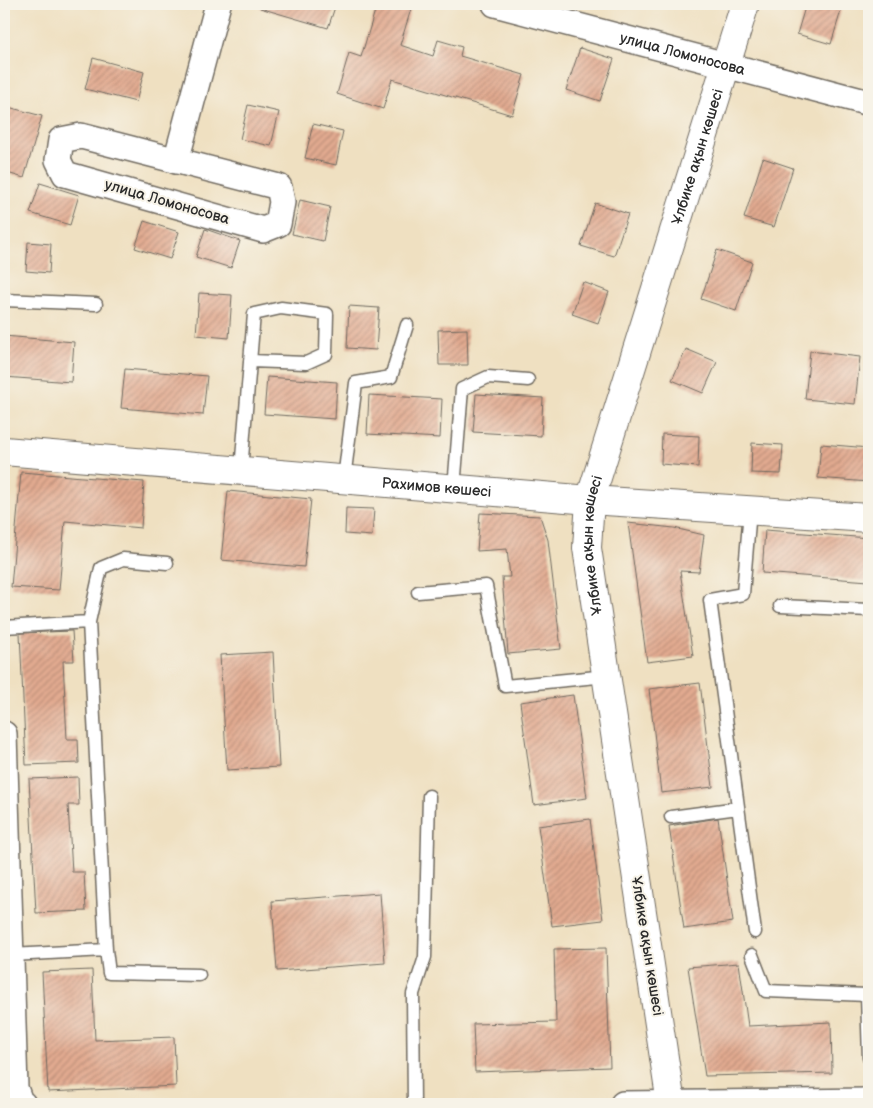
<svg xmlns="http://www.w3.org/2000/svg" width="873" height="1108" font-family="'Balsamiq Sans',sans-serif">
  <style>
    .building { fill: url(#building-hatch) }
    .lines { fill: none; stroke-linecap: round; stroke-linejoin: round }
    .service-casing { stroke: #706a60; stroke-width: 15 }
    .minor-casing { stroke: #706a60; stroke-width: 28 }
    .tertiary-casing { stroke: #706a60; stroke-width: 30 }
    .secondary-casing { stroke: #706a60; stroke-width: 30 }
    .service { stroke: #fff; stroke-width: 12 }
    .minor { stroke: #fff; stroke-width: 25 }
    .tertiary { stroke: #fff; stroke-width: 28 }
    .secondary { stroke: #fff; stroke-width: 28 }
    .labels { text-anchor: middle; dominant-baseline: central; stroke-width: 4; stroke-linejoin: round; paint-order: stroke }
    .street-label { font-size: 15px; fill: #2b2b2b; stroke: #f7f3e8 }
  </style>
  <defs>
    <pattern id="building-hatch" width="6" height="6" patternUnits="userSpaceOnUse" patternTransform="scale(1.25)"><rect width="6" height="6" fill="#e2aa90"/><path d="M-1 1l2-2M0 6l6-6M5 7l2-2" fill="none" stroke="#b78b76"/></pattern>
  </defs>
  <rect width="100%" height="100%" fill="#f7f3e8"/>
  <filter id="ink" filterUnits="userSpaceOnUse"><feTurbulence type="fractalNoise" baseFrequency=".02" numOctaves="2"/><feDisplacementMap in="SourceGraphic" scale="10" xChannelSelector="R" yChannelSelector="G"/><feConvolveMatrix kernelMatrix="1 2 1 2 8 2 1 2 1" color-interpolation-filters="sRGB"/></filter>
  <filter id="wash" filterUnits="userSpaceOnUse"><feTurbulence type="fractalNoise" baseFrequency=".0096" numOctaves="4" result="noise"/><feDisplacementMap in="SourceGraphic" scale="20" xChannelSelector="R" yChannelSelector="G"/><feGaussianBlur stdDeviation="1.12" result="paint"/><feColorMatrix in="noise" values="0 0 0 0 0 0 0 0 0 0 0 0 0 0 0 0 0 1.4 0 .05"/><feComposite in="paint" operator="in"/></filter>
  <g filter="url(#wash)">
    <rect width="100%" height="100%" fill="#efe0c1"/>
    <g id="blocks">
      <path class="building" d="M261,4H336L328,28L260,8Z
        M377,4H392L411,9L400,45L433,56L438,40L462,47L460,56L524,75L512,115L392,79L383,109L337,94L349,53L361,57Z
        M806,4H843L831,44L797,34Z
        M580,48L614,59L600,101L566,90Z
        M93,58L144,72L136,102L85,89Z
        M248,105L279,112L271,146L240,139Z
        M8,107L42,116L24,178L4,172V120Z
        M313,124L343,131L336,165L305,158Z
        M763,158L793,168L774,227L744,218Z
        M40,183L79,195L70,225L30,213Z
        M300,200L330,207L323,241L292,234Z
        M595,203L628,214L614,256L581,246Z
        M144,221L179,232L170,259L135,248Z
        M205,229L240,241L231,268L196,257Z
        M28,242L51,244L49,273L26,271Z
        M717,250L752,262L736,311L701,299Z
        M583,282L609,292L598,323L572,314Z
        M199,293L232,295L229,338L196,335Z
        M349,306L379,308L376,350L347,348Z
        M467,329L468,365H439L438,330Z
        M4,336L74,342L71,382L4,377Z
        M686,349L717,362L703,393L672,380Z
        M810,351L860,357L855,404L805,399Z
        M125,369L207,376L203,415L121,408Z
        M267,377L337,382L335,419L264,414Z
        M476,394L543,398L541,436L473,432Z
        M369,395L442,399L440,438L367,434Z
        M662,434L699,436L698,467L661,464Z
        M752,443L783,445L781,474L751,473Z
        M821,444L869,448V482L818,478Z
        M21,472L144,482L141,528L65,521L59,590L11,587Z
        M228,491L311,499L304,567L221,560Z
        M346,508L374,509L372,536L345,534Z
        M480,513L540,516L548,540L561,649L508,654L502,577H510L507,549L477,551Z
        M628,523L674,528L704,535L699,572L680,571L693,656L647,662Z
        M765,530L869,538V581L762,573Z
        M72,631L74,661H63L67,739H78L79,763L26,765L20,633Z
        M273,652L279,767L227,770L220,655Z
        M700,683L713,787L661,793L649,689Z
        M573,695L587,798L534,805L520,702Z
        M78,777L79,805H68L72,872H84L86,911L36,913L29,779Z
        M718,818L733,922L684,929L669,826Z
        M590,819L603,920L552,926L538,826Z
        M380,893L385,963L277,971L272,901Z
        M606,948L610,1067L475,1072L473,1024L556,1022L554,949Z
        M739,963L748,1026L831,1022L832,1073L705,1076L688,967Z
        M92,970L95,1040L174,1037L176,1086L48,1092L42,972Z"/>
    </g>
  </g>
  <g filter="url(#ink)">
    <use href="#blocks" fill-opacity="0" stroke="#706a60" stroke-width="1"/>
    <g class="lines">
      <g class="service-casing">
        <path id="service" d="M4,300L96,304
          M241,470L254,314L281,308L327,314L326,354L306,363L250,361
          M344,479L356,383L391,377L407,325
          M454,488L462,389L488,377L528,380
          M750,510L743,594L710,600L755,932
          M167,563L123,559L101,568L89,622L106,950L109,973L199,975
          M418,592L486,586L505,686L607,676
          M780,606L869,610
          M4,627L89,622
          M671,817L738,808
          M11,955L106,950
          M752,955L766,991L867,995L869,993
          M867,995L869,1058
          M414,1104L413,994L425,957L429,796"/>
      </g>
      <g class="minor-casing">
        <g id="minor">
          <path id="s1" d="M495,4L869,103"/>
          <path d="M81,136L279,187L282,202L278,224L263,230L65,174L58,160L61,140Z"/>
          <path d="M176,161L218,4"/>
          <path d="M4,734L15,1088L20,1102L23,1104"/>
          <path d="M623,1104L869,1101"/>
        </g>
      </g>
      <g class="tertiary-casing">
        <g id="tertiary">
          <path id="s2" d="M4,451L590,500L869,518"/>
        </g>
      </g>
      <g class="secondary-casing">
        <g id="secondary">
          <path id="s3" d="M671,1104L587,548L590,500L745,4"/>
        </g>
      </g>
      <use href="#service" class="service"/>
      <use href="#minor" class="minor"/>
      <use href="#tertiary" class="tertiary"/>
      <use href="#secondary" class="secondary"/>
    </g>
  </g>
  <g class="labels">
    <g class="street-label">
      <text stroke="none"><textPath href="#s1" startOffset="194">улица Ломоносова</textPath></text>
      <text stroke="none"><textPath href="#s3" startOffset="970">Ұлбике ақын көшесі</textPath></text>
      <text transform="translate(167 202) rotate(16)">улица Ломоносова</text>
      <text stroke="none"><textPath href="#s2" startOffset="434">Рахимов көшесі</textPath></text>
      <text stroke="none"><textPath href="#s3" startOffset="565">Ұлбике ақын көшесі</textPath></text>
      <text transform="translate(647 946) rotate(81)">Ұлбике ақын көшесі</text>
    </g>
  </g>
  <rect width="873" height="1108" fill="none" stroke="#f7f3e8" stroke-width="20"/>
</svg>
